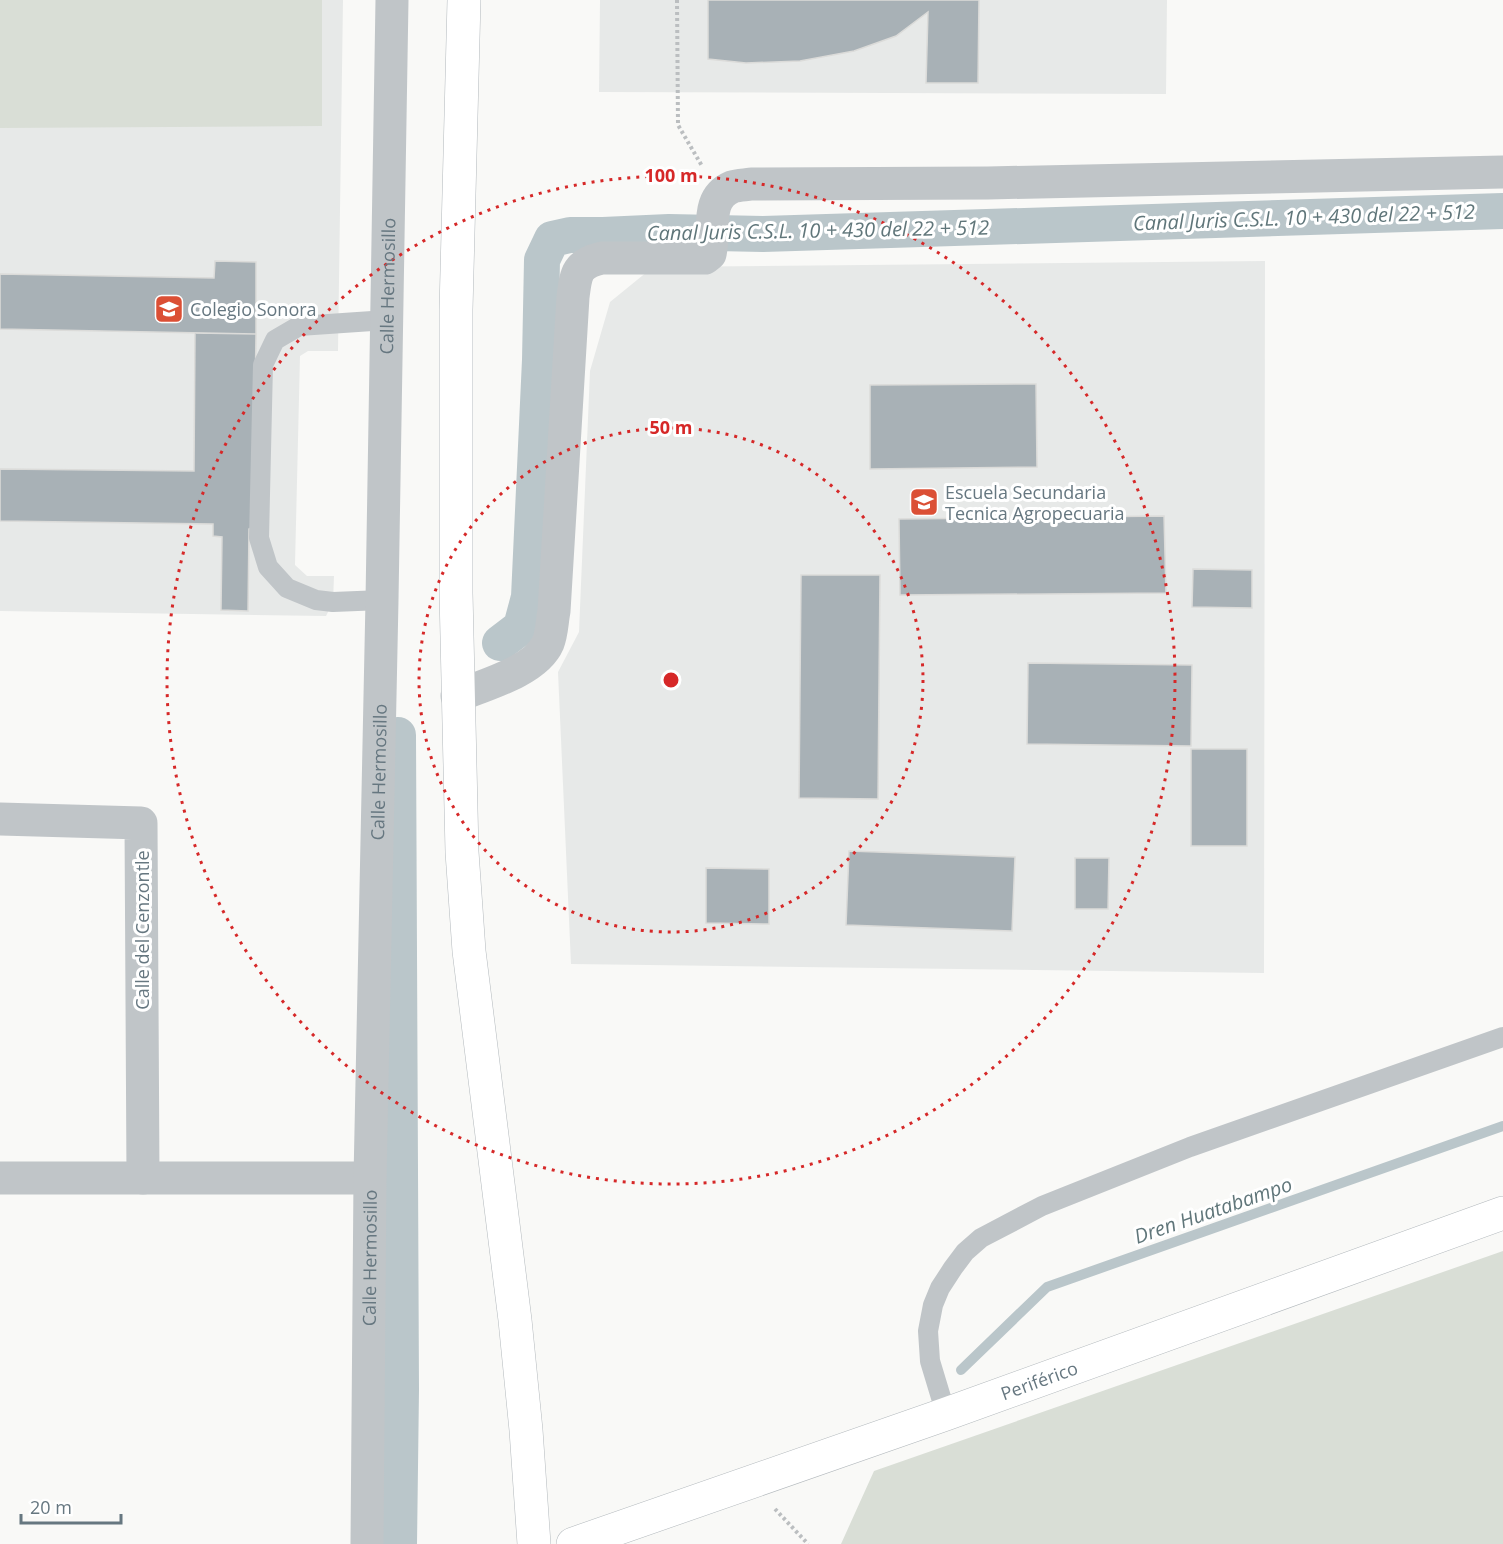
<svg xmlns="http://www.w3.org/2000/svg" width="1503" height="1544" font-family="'Open Sans',sans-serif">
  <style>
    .built { fill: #e7e9e8 }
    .green { fill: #d9ded6 }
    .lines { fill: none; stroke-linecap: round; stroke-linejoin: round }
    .stream { stroke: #bac6ca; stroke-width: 10 }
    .canal { stroke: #bac6ca; stroke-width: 36 }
    .building { fill: #a8b1b6; stroke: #dbdbd9; stroke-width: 1.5 }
    .secondary-casing { stroke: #b3b9bd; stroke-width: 34 }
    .path { stroke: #bbbec0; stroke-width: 4; stroke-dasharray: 3 3; stroke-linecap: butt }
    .service { stroke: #c0c5c8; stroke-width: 20 }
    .minor { stroke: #c0c5c8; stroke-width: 33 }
    .secondary { stroke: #fff; stroke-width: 33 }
    .ring { fill: none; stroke: #d62828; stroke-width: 3; stroke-dasharray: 3 6 }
    .labels { text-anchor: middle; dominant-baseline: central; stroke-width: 6; stroke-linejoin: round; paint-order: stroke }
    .street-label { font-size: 18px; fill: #667780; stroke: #fff }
    .poi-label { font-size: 18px; fill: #667780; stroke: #fff; text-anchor: start }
    .water-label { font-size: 20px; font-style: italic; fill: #60767a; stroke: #fff }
    .centre { fill: #d62828; stroke: #fff; stroke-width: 3 }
    .ring-label { font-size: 18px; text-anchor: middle; font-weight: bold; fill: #d62828; stroke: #fff; stroke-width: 6; stroke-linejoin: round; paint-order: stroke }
  </style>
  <rect width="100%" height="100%" fill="#f9f9f7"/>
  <path class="built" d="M0,0H343L338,351H308L300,356L295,565L307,576H334L333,602L326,616L0,611Z
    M600,0H1167L1166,94L599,92Z
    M1265,261L1264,973L571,964L558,672L579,632L590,371L610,302L653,267Z"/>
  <path class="green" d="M0,0H322V126L0,128Z
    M1503,1251V1544H841L874,1471Z"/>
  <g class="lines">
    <path class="stream" d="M961,1370L1047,1287L1503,1126"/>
    <path class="canal" d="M500,643L521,627L529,597L540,360L542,260L552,239L570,235H603L669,232L763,234L1503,211
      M398,735L401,1390L399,1544"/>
  </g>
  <path class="building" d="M708,0H979L978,83H926L928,12L896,36L854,51L800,61L746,63L708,59Z
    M215,261L256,262V334L0,329V274L214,278Z
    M195,333L256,334L253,527L249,529L248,611L221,610L222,537L213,536V524L0,521V469L194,471Z
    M1036,384L1037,467L870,469V385Z
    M1164,516L1166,593L900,595L899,519Z
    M1193,569L1252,570V608L1192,607Z
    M801,575H880L878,799L799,798Z
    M1028,663L1192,665L1191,746L1027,744Z
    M1191,749H1247V846H1191Z
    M849,851L1015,857L1012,931L846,925Z
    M1075,858H1109L1108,909H1075Z
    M706,868L769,869V924L706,923Z"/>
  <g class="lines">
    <g class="secondary-casing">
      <g id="secondary">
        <path d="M464,0L456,310V593L462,852L469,951L515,1320L526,1430L534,1544"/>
        <path id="s2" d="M573,1544L946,1414L1503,1213"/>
      </g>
    </g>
    <path class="path" d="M677,0L678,125L702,166
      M775,1509L808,1544"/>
    <path class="service" d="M382,600L333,602L316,600L287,588L268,567L259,538L263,365L275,340L299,326L387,320
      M946,1414L930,1361L928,1331L933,1305L940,1288L953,1268L965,1252L981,1238L1042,1206L1190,1147L1503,1037"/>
    <g class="minor">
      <path d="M457,696C484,685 536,671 548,643C552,633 552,621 554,611L573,297C576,274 576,264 602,258H705L710,254C716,231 704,199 732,187C738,185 745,185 751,184L988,183L1503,172"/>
      <path d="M0,819L141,823L143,1178"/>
      <path d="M0,1178H370"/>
      <path id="s1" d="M367,1544L370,1178L382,600L392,0"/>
    </g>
    <use href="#secondary" class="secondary"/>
  </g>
  <g class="ring">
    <circle cx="671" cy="680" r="252"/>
    <circle cx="671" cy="680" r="504"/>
  </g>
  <defs>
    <g id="school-square" transform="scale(1.5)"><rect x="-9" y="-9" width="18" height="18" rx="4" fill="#db4f35" stroke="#fff"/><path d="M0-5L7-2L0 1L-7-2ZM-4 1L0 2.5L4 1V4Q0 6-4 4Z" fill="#fff"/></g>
  </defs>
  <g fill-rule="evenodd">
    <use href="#school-square" x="169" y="309"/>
    <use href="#school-square" x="924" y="502"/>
  </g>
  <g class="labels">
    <g class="street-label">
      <text stroke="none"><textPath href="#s1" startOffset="1258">Calle Hermosillo</textPath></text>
      <text stroke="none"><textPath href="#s1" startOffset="772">Calle Hermosillo</textPath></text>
      <text transform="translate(142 930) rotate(-90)">Calle del Cenzontle</text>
      <text stroke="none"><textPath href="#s1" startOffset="286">Calle Hermosillo</textPath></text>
      <text stroke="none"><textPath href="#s2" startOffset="494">Periférico</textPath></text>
    </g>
    <g class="poi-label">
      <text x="190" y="309">Colegio Sonora</text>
      <text x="945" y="492">Escuela Secundaria<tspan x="945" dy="21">Tecnica Agropecuaria</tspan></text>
    </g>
    <g class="water-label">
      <text transform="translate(1304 217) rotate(-2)">Canal Juris C.S.L. 10 + 430 del 22 + 512</text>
      <text transform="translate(818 230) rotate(-1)">Canal Juris C.S.L. 10 + 430 del 22 + 512</text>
      <text transform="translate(1213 1210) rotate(-19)">Dren Huatabampo</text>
    </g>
  </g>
  <circle cx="671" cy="680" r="9" class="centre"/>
  <g class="ring-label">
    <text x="671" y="182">100 m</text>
    <text x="671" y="434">50 m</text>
  </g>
  <path d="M21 1514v9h100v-9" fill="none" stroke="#667780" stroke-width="3"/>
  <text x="30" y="1514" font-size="18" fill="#667780" stroke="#ffffff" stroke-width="4.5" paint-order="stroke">20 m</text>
</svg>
